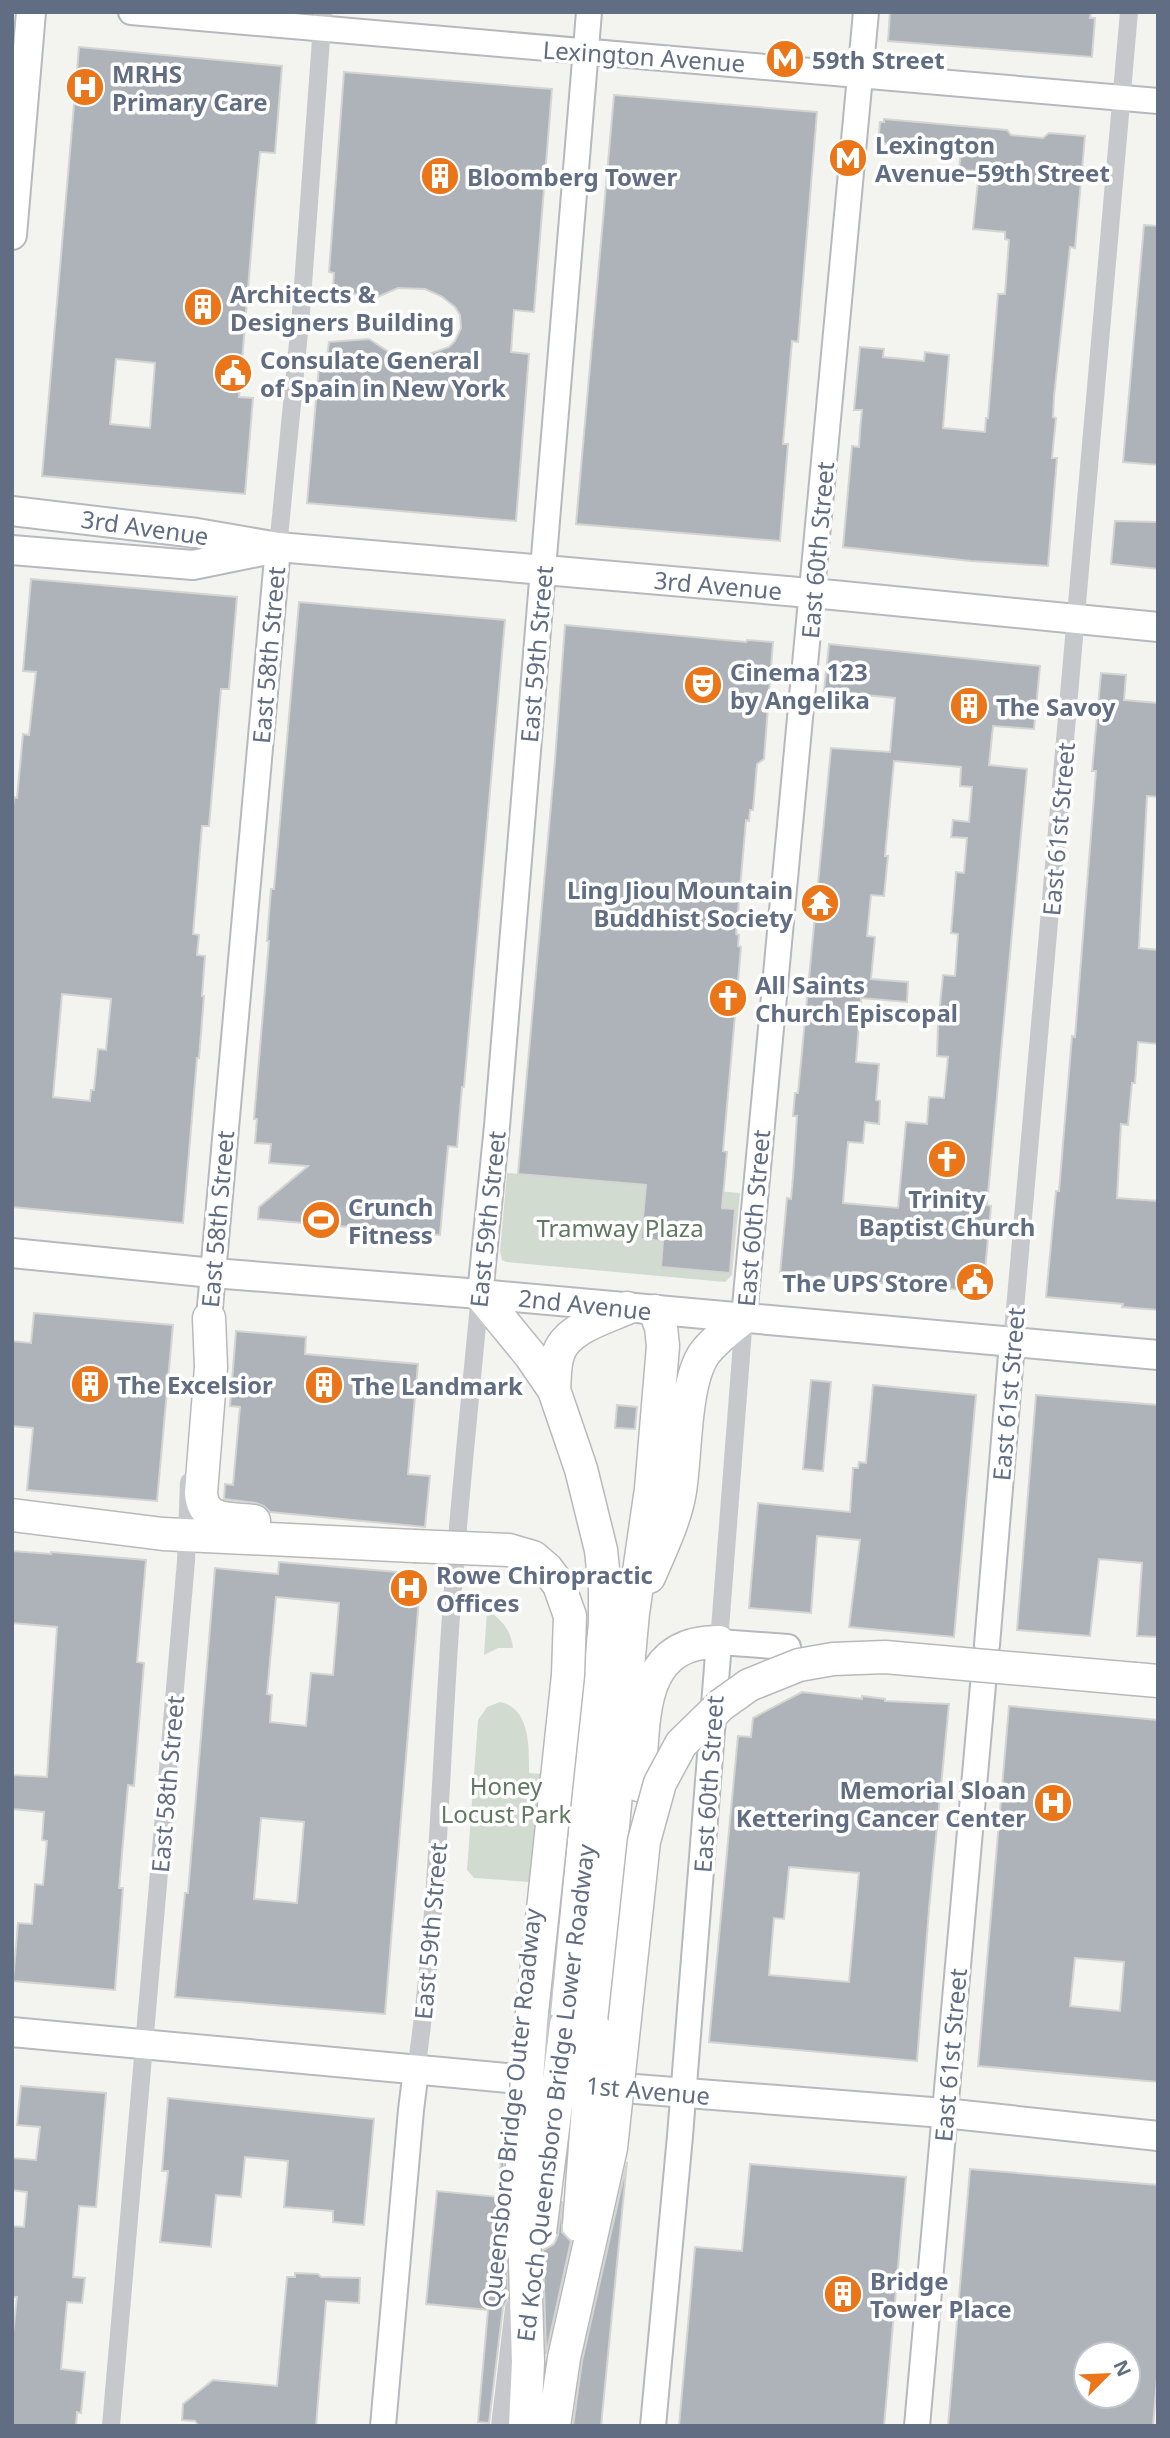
<svg xmlns="http://www.w3.org/2000/svg" width="1170" height="2438" font-family="'Noto Sans',sans-serif">
  <style>
    .green { fill: #d2dbd0 }
    .building { fill: #aeb3ba; stroke: #d4d5d2; stroke-width: 2; fill-rule: evenodd }
    .lines { fill: none; stroke-linecap: round; stroke-linejoin: round }
    .secondary-casing { stroke: #b5b9be; stroke-width: 28 }
    .primary-casing { stroke: #b6b9bd; stroke-width: 32 }
    .highway-casing { stroke: #b8b9bd; stroke-width: 35 }
    .street { stroke: #c6c8cc; stroke-width: 18 }
    .secondary { stroke: #fff; stroke-width: 24 }
    .primary { stroke: #fff; stroke-width: 28 }
    .highway { stroke: #fff; stroke-width: 32 }
    .highway-bridge-casing { stroke: #b8b9bd; stroke-width: 35; stroke-linecap: butt }
    .street-bridge { stroke: #c6c8cc; stroke-width: 18 }
    .highway-bridge { stroke: #fff; stroke-width: 32 }
    .labels { text-anchor: middle; dominant-baseline: central; stroke-width: 7; stroke-linejoin: round; paint-order: stroke }
    .street-label { font-size: 24px; fill: #616d82; stroke: #fff }
    .poi-label { font-size: 24px; font-weight: bold; fill: #616d82; stroke: #fff; text-anchor: start }
    .park-label { font-size: 24px; fill: #617961; stroke: #fff }
  </style>
  <rect width="100%" height="100%" fill="#f3f4ef"/>
  <path class="green" d="M507,1173L740,1193L732,1275L725,1282L506,1262L502,1260L500,1251Z
    M487,1610C502,1620 511,1630 513,1648H498L484,1655Z
    M500,1702C531,1708 529,1749 529,1773L543,1774L529,1882L474,1878L467,1870L478,1720L487,1707Z"/>
  <path class="building" d="M890,12H1091L1090,18H1095L1092,57L888,41Z
    M79,47L282,66L275,153L260,152L256,193L239,397L253,398L245,494L42,476ZM116,359L155,363L150,428L110,424Z
    M344,72L552,89L534,312L514,310L511,352L529,354L516,521L307,503L320,355L327,356L329,342L369,339L392,354L421,357L449,347L455,341L461,328L460,315L455,307L441,296L425,289L398,288L373,299L333,288L334,273L329,272Z
    M614,95L817,112L798,342L792,341L783,444H788L780,541L576,524Z
    M884,119L1007,130L1011,135L1043,138L1049,133L1085,136L1075,248L1070,247L1054,397L1053,417L1056,418L1052,458H1057L1048,566L971,561L843,547L852,446L859,447L860,430L862,410H854L860,347L884,349L883,357L924,361L925,352L949,355L943,428L985,432L986,418H988L998,294H1005L1009,240L1005,239V232L973,229L979,171L959,170L961,151L878,143L880,122H884Z
    M1144,225L1158,226V465L1123,462Z
    M1115,521L1158,522V569L1111,564Z
    M31,579L237,597L229,689H221L209,826H202L193,934L199,935L197,955L205,956L202,996H204L199,1058H197L183,1223L12,1207V815L14,797L17,798L23,734L29,735L36,672L23,671ZM62,994L111,999L106,1050L98,1049L94,1090H91L90,1101L53,1097Z
    M299,602L505,620L464,1087H462L457,1147L448,1146L440,1235L258,1219L259,1207L308,1166L269,1163L271,1144L255,1143L257,1119H254L269,941H267L271,889H274Z
    M565,625L746,642L747,640L773,642L764,759L757,764L753,810H750L749,821L746,820L736,934L739,935L738,946L741,947L723,1151L727,1152L722,1208L735,1209L730,1273L661,1267L663,1241L641,1239L646,1185L518,1174L555,760Z
    M829,644L1040,666L1034,729L993,726L989,765L1027,769L987,1205L991,1206L983,1292L780,1274L787,1198L791,1199L793,1177L797,1116H793L795,1093H798L831,748L890,752L895,698L824,691ZM894,761L961,767L960,786L972,787L969,822L953,820L951,837L967,838L964,873L956,872L951,933L958,934L955,976L943,975L938,1025L937,1056L948,1057L944,1098L929,1097L927,1124L906,1122L898,1208L843,1203L848,1142L863,1143L865,1122L879,1124L880,1101L876,1100L879,1064L856,1062L861,998L907,1002L908,982L871,979L875,937L867,936L871,895L884,896L888,856H885Z
    M1101,673L1126,675L1124,700L1158,703V797L1147,796L1139,948L1158,950V1044L1138,1042L1135,1083H1132L1128,1125L1121,1124L1117,1198L1158,1201V1310L1122,1307L1123,1304L1046,1297L1056,1191H1059L1072,1036L1075,1037L1096,771H1092Z
    M34,1313L173,1325L157,1501L27,1490L33,1428L12,1426V1341L31,1343Z
    M236,1331L306,1337L305,1354L418,1364L408,1474L430,1476L425,1527L270,1512L264,1506L256,1503L224,1499L225,1484L233,1485L240,1407L230,1406Z
    M811,1380L831,1382L823,1471L803,1469Z
    M873,1385L976,1395L954,1637L849,1627L860,1540L817,1536L811,1613L749,1608L758,1503L850,1512L853,1468H858L859,1462L866,1463Z
    M1036,1395L1158,1405V1637L1137,1636L1142,1563L1099,1559L1090,1636L1017,1630Z
    M617,1405L637,1407L635,1429L615,1428Z
    M12,1551L51,1554V1552L146,1560L137,1662L144,1663L134,1786L128,1785L119,1888H123L115,1990L13,1981L18,1923L32,1924L35,1884L43,1885L47,1841L42,1840L44,1812L12,1809V1775L47,1777L57,1627L12,1623Z
    M279,1562L421,1574L385,2014L175,1997L185,1893H188L215,1568L278,1574ZM276,1597L339,1603L333,1675L311,1673L306,1726L270,1722L272,1695L267,1694ZM261,1818L304,1822L297,1903L254,1899Z
    M802,1692L862,1699V1696L885,1699V1701L949,1704L929,1909L917,2061L709,2042L738,1736L751,1737L753,1718ZM789,1867L859,1873L849,1982L769,1975L774,1918L784,1919Z
    M1009,1706L1158,1720V2082L978,2066ZM1075,1958L1124,1962L1120,2011L1070,2006Z
    M21,2086L106,2093L96,2207L79,2206L73,2277L85,2278L82,2303L67,2302L61,2369L85,2372L81,2413L77,2412L76,2426H12V2342L17,2297H12V2226L24,2227L27,2192L12,2190V2158L36,2160L40,2127L17,2125Z
    M168,2098L374,2119L364,2225L333,2222V2211L284,2207L288,2161L245,2157L241,2197L216,2195L211,2247L160,2242L168,2171H162Z
    M503,2135L508,2299L503,2307L489,2423L478,2422L488,2310L426,2304L437,2191L498,2197Z
    M627,2162L601,2426H573L582,2361Z
    M750,2164L906,2177L884,2426H679L695,2247L742,2251Z
    M970,2169L1158,2185V2366L1153,2426H948ZM1086,2354H1128V2396H1086Z
    M562,2201V2232L571,2241L546,2354L543,2250L554,2244L558,2235Z
    M295,2273L318,2274L321,2277L360,2278L359,2303L326,2301L316,2426H199L195,2421L182,2420L183,2404L213,2380L277,2386L287,2277H295Z"/>
  <g class="lines">
    <g class="secondary-casing">
      <path id="secondary" d="M131,12C473,41 815,71 1158,101
        M480,1294L497,1126L589,12
        M744,1317L866,12
        M209,1318L278,547
        M987,1645L1012,1343
        M383,2426L411,2110L416,2070
        M653,2426L680,2136L719,1642L788,1647
        M917,2426L983,1685"/>
    </g>
    <g class="primary-casing">
      <path id="primary" d="M12,235L31,12
        M12,511L197,533L278,547L833,595L1158,627
        M12,550L193,565L262,551
        M12,1253L213,1273L480,1294L1158,1355
        M12,2032L550,2082
        M597,2086L944,2113L1158,2136"/>
    </g>
    <g class="highway-casing">
      <path id="highway" d="M480,1294L530,1355L554,1390L581,1469L601,1550L605,1589V1623L566,2025
        M209,1318L211,1367L201,1493C203,1523 231,1518 254,1521
        M554,1390C555,1378 554,1364 559,1352C568,1328 605,1318 627,1308
        M12,1515L163,1534L414,1546
        M649,1577C661,1549 675,1521 680,1491C686,1453 684,1384 704,1354C715,1339 730,1329 744,1317
        M1135,1679L1158,1681
        M639,1785C645,1724 635,1641 719,1642
        M594,2028L633,1613L651,1489L663,1346L661,1327L655,1311"/>
    </g>
    <path class="street" d="M278,547L301,312L323,12
      M1012,1343L1129,12
      M719,1642L744,1317
      M548,2023L556,1932
      M416,2070C435,1941 439,1810 447,1679C454,1551 468,1422 480,1294
      M111,2426L186,1561L189,1482"/>
    <use href="#secondary" class="secondary"/>
    <use href="#primary" class="primary"/>
    <use href="#highway" class="highway"/>
    <g class="highway-bridge-casing">
      <path id="highway-bridge" d="M414,1546L509,1550L533,1557L547,1569L559,1585L570,1616L568,1675L531,2022L524,2122L522,2163L528,2362L525,2426
        M579,2225L594,2028
        M540,2232L566,2025
        M554,2426L564,2358L611,2148L644,1841L660,1783L681,1744L721,1705L749,1685L799,1665L833,1659L885,1657L1135,1679"/>
    </g>
    <path class="street-bridge" d="M542,2079L548,2023
      M500,2426L514,2308"/>
    <use href="#highway-bridge" class="highway-bridge"/>
  </g>
  <defs>
    <g id="metro-disc" transform="scale(2.0125)"><circle r="9.5" fill="#ea7619" stroke="#fff"/><path d="M-5.5 5V-5H-3L0 0L3-5H5.5V5H3V-.5L0 4L-3-.5V5Z" fill="#fff"/></g>
    <g id="hospital-disc" transform="scale(2.0125)"><circle r="9.5" fill="#ea7619" stroke="#fff"/><path d="M-5-5h3v3.5h4V-5h3V5h-3V1.5h-4V5h-3Z" fill="#fff"/></g>
    <g id="building-disc" transform="scale(2.0125)"><circle r="9.5" fill="#ea7619" stroke="#fff"/><path d="M-4-6H4V6H1V3H-1V6H-4ZM-2.5-4.3h1.7v1.8h-1.7ZM.8-4.3h1.7v1.8H.8ZM-2.5-1h1.7V.8h-1.7ZM.8-1h1.7V.8H.8Z" fill="#fff"/></g>
    <g id="civic-disc" transform="scale(2.0125)"><circle r="9.5" fill="#ea7619" stroke="#fff"/><path d="M-.6-6.5H3V-4.5H.6V-3L4-1V1h2V6H-6V1h2V-1L-.6-3ZM-1.2 2.5V6h2.4V2.5Z" fill="#fff"/></g>
    <g id="theatre-disc" transform="scale(2.0125)"><circle r="9.5" fill="#ea7619" stroke="#fff"/><path d="M-5-5.5Q0-4 5-5.5V0Q5 5 0 6Q-5 5-5 0ZM-3.3-2.5H-1v1.5H-3.3ZM1-2.5H3.3v1.5H1ZM-2.8 1Q0 5.5 2.8 1Z" fill="#fff"/></g>
    <g id="temple-disc" transform="scale(2.0125)"><circle r="9.5" fill="#ea7619" stroke="#fff"/><path d="M0-6L5-2H3V0L6.5 2.5H4V6H1.5V3h-3V6H-4V2.5H-6.5L-3 0V-2H-5Z" fill="#fff"/></g>
    <g id="church-disc" transform="scale(2.0125)"><circle r="9.5" fill="#ea7619" stroke="#fff"/><path d="M-1.2-6h2.4v3.5h3.3v2.4h-3.3V6h-2.4V-.1h-3.3v-2.4h3.3Z" fill="#fff"/></g>
    <g id="stadium-disc" transform="scale(2.0125)"><circle r="9.5" fill="#ea7619" stroke="#fff"/><path d="M0-5a6.5 5 0 1 0 0 10a6.5 5 0 1 0 0-10ZM-3.5-1.8h7v3.6h-7Z" fill="#fff"/></g>
  </defs>
  <g fill-rule="evenodd">
    <use href="#metro-disc" x="785" y="59"/>
    <use href="#hospital-disc" x="85" y="87"/>
    <use href="#metro-disc" x="848" y="158"/>
    <use href="#building-disc" x="440" y="176"/>
    <use href="#building-disc" x="203" y="307"/>
    <use href="#civic-disc" x="233" y="373"/>
    <use href="#theatre-disc" x="703" y="685"/>
    <use href="#building-disc" x="969" y="706"/>
    <use href="#temple-disc" x="820" y="903"/>
    <use href="#church-disc" x="728" y="998"/>
    <use href="#church-disc" x="947" y="1159"/>
    <use href="#stadium-disc" x="321" y="1220"/>
    <use href="#civic-disc" x="975" y="1282"/>
    <use href="#building-disc" x="90" y="1384"/>
    <use href="#building-disc" x="324" y="1385"/>
    <use href="#hospital-disc" x="409" y="1588"/>
    <use href="#hospital-disc" x="1053" y="1803"/>
    <use href="#building-disc" x="843" y="2294"/>
  </g>
  <g class="labels">
    <g class="street-label">
      <text transform="translate(644 56) rotate(4)">Lexington Avenue</text>
      <text transform="translate(145 527) rotate(8)">3rd Avenue</text>
      <text transform="translate(817 550) rotate(-85)">East 60th Street</text>
      <text transform="translate(718 585) rotate(5)">3rd Avenue</text>
      <text transform="translate(536 654) rotate(-85)">East 59th Street</text>
      <text transform="translate(268 655) rotate(-85)">East 58th Street</text>
      <text transform="translate(1058 829) rotate(-85)">East 61st Street</text>
      <text transform="translate(753 1218) rotate(-85)">East 60th Street</text>
      <text transform="translate(217 1219) rotate(-85)">East 58th Street</text>
      <text transform="translate(487 1219) rotate(-84)">East 59th Street</text>
      <text transform="translate(585 1304) rotate(6)">2nd Avenue</text>
      <text transform="translate(1008 1394) rotate(-85)">East 61st Street</text>
      <text transform="translate(167 1784) rotate(-85)">East 58th Street</text>
      <text transform="translate(708 1784) rotate(-86)">East 60th Street</text>
      <text transform="translate(430 1931) rotate(-85)">East 59th Street</text>
      <text transform="translate(950 2055) rotate(-85)">East 61st Street</text>
      <text transform="translate(648 2090) rotate(5)">1st Avenue</text>
      <text transform="translate(555 2093) rotate(-83)">Ed Koch Queensboro Bridge Lower Roadway</text>
      <text transform="translate(511 2108) rotate(-84)">Queensboro Bridge Outer Roadway</text>
    </g>
    <g class="poi-label">
      <text x="812" y="59">59th Street</text>
      <text x="112" y="73">MRHS<tspan x="112" dy="28">Primary Care</tspan></text>
      <text x="875" y="144">Lexington<tspan x="875" dy="28">Avenue–59th Street</tspan></text>
      <text x="467" y="176">Bloomberg Tower</text>
      <text x="230" y="293">Architects &amp;<tspan x="230" dy="28">Designers Building</tspan></text>
      <text x="260" y="359">Consulate General<tspan x="260" dy="28">of Spain in New York</tspan></text>
      <text x="730" y="671">Cinema 123<tspan x="730" dy="28">by Angelika</tspan></text>
      <text x="996" y="706">The Savoy</text>
      <text x="793" y="889" text-anchor="end">Ling Jiou Mountain<tspan x="793" dy="28">Buddhist Society</tspan></text>
      <text x="755" y="984">All Saints<tspan x="755" dy="28">Church Episcopal</tspan></text>
      <text x="947" y="1198" text-anchor="middle">Trinity<tspan x="947" dy="28">Baptist Church</tspan></text>
      <text x="348" y="1206">Crunch<tspan x="348" dy="28">Fitness</tspan></text>
      <text x="948" y="1282" text-anchor="end">The UPS Store</text>
      <text x="117" y="1384">The Excelsior</text>
      <text x="351" y="1385">The Landmark</text>
      <text x="436" y="1574">Rowe Chiropractic<tspan x="436" dy="28">Offices</tspan></text>
      <text x="1026" y="1789" text-anchor="end">Memorial Sloan<tspan x="1026" dy="28">Kettering Cancer Center</tspan></text>
      <text x="870" y="2280">Bridge<tspan x="870" dy="28">Tower Place</tspan></text>
    </g>
    <g class="park-label">
      <text x="620" y="1227">Tramway Plaza</text>
      <text x="506" y="1785">Honey<tspan x="506" dy="28">Locust Park</tspan></text>
    </g>
  </g>
  <rect width="1170" height="2438" fill="none" stroke="#616d82" stroke-width="28"/>
  <g transform="translate(1107 2375) rotate(66)"><circle r="33" fill="#ffffff" stroke="#c0c5cd" stroke-width="2"/>
  <path d="M0-5L12 26L0 18L-12 26Z" fill="#ea7619"/>
  <text y="-10" font-size="19" font-weight="bold" text-anchor="middle" fill="#616d82">N</text>
  </g>
</svg>
